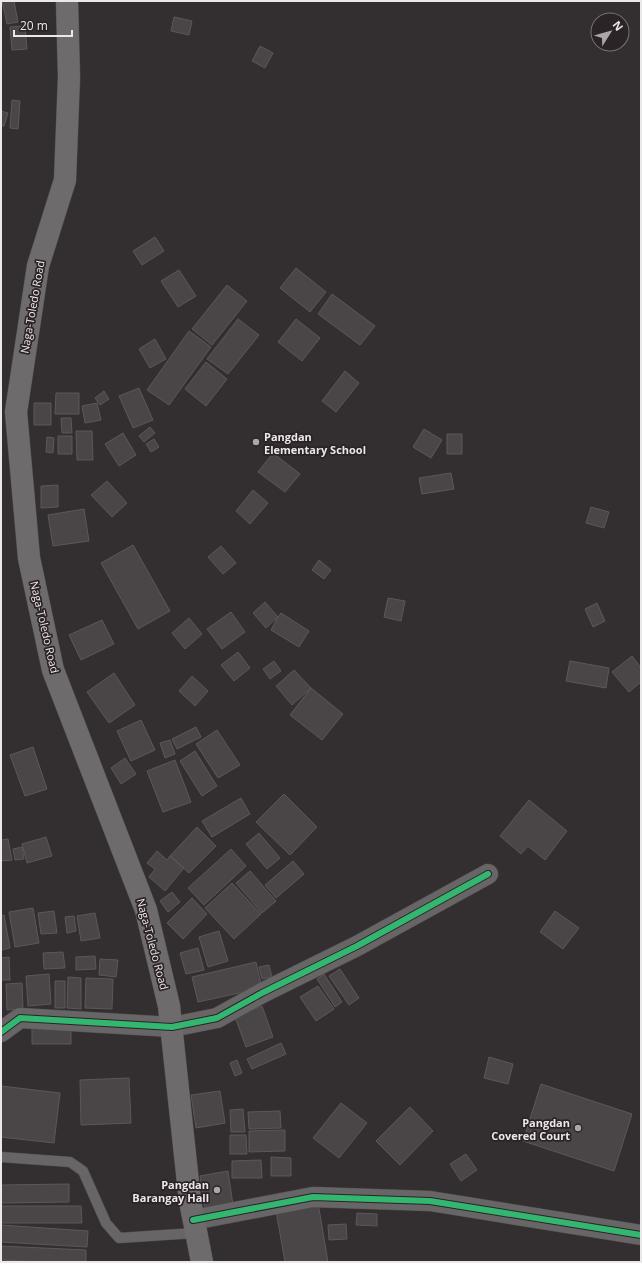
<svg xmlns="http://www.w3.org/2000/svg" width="642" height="1263" font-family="'Open Sans',sans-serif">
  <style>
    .building { fill: #4a4648; stroke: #5c585a }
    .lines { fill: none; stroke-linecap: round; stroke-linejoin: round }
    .lane-casing { stroke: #504d4e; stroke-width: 11 }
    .street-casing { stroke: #504d4e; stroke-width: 21 }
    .highway-casing { stroke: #504d4e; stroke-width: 23 }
    .lane { stroke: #676566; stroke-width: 10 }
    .street { stroke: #676566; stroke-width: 20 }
    .highway { stroke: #6e6b6c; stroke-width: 22 }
    .cycleway-casing { stroke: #2b2326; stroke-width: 8 }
    .cycleway { stroke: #33b770; stroke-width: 6 }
    .poi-dot { fill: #aba7a9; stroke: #2b2326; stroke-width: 1.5 }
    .labels { text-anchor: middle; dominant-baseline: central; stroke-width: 3.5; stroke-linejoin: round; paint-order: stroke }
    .street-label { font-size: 11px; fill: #ece7e9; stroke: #2b2326 }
    .poi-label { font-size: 11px; font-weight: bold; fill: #ece7e9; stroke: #2b2326; text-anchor: end }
  </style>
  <rect width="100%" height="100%" fill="#332f31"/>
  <path class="building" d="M2,1H14L18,22L7,24Z
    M174,17L192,21L189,35L171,31Z
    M25,26L27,49L12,50L10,27Z
    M260,46L273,53L265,68L252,61Z
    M12,100L20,101L18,129L10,128Z
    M1,111L8,113L4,126H1Z
    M155,237L164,251L142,265L133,251Z
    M296,268L326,292L310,312L280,288Z
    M179,270L196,296L178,307L161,281Z
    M227,285L247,301L212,345L192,329Z
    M332,294L375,326L360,345L318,314Z
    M238,319L259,335L228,374L207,359Z
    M296,319L320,338L302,361L278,342Z
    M189,331L211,347L169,405L147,390Z
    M155,339L166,359L150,368L139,349Z
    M206,362L227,379L206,406L185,389Z
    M345,371L359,383L336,412L322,401Z
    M139,388L153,420L133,428L119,396Z
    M104,391L109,399L100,405L95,398Z
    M56,393H79V414H55Z
    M34,403H51V425H34Z
    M97,403L101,420L85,423L82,406Z
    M61,418H71L72,433H62Z
    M150,427L155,433L144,442L139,436Z
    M424,429L442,440L431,458L413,447Z
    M76,431H92L93,460H77Z
    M123,433L136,455L119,466L105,444Z
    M447,434H462V454H447Z
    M58,436H72V454H58Z
    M47,437L54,438L53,453L46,452Z
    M154,439L159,447L151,452L146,444Z
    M273,453L300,474L285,492L258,472Z
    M451,473L454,489L422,494L419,478Z
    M107,481L127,503L112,517L91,495Z
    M58,485V507L41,508V486Z
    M253,490L268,503L250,524L236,511Z
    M591,507L609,512L604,528L586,523Z
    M84,509L89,541L53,546L48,515Z
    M133,545L170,611L138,629L101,563Z
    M221,546L236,563L223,574L208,557Z
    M319,560L331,570L324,579L312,570Z
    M388,598L405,601L401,621L384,617Z
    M265,602L278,617L266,628L253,613Z
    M597,603L605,621L593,627L585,609Z
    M231,612L245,632L222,649L207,629Z
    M281,613L309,631L299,647L271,630L278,617Z
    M189,618L202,634L185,649L172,633Z
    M102,620L114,644L81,660L69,635Z
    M238,652L250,668L234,681L221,665Z
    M632,656L641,668V682L629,692L612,672Z
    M274,661L281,671L270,679L263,669Z
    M570,661L609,668L606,688L566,681Z
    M294,670L311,688L292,705L276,686Z
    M114,673L135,705L109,723L87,692Z
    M192,676L208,691L195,706L179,691Z
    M311,688L343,714L322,740L290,715Z
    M141,720L155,750L131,761L117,731Z
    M196,727L201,737L177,749L172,739Z
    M217,730L240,765L218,778L196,744Z
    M170,740L175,754L165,758L160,743Z
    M33,747L47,789L25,796L10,755Z
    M195,751L217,786L202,796L180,761Z
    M125,758L136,774L121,784L111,768Z
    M175,760L191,802L163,812L147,771Z
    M284,794L317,827L290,855L256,822Z
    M241,798L250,814L212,837L202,821Z
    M529,800L567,831L545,860L528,846L521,854L500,836Z
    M197,827L216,846L189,873L170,856Z
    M259,833L280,858L267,869L246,844Z
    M46,837L52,856L27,863L22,844Z
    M8,839L12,860L1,861V840Z
    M22,847L24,859L15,860L13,849Z
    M231,849L246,866L204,905L188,888Z
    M157,851L167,860L170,856L184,868L165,891L149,877L155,869L147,863Z
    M293,861L304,874L276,898L265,885Z
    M250,871L276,901L262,913L236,883Z
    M232,883L261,914L234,939L205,908Z
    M172,892L180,902L168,912L160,901Z
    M192,898L207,914L183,939L167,923Z
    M33,908L39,943L15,947L9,912Z
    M54,911L57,933L41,934L38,913Z
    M555,911L579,928L563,949L540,932Z
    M95,913L100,938L81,941L77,916Z
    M4,915L10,948L1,950V916Z
    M74,916L76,931L67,933L65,917Z
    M219,931L228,961L208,967L199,937Z
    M198,948L204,970L186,974L180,953Z
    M63,952L65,968L44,969L43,953Z
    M95,956L96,969L76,970V957Z
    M9,957L10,980H1V958Z
    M100,959L118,960L116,977L99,975Z
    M256,962L262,988L198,1002L192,977Z
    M269,965L272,977L262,979L259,967Z
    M340,969L359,998L349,1005L329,976Z
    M49,974L51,1004L28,1006L26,976Z
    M324,974L342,1002L335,1007L317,979Z
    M68,977L81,978V1009L67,1008Z
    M86,978L113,979L112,1009L85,1008Z
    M55,981H65V1008H55Z
    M22,983L23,1009L7,1010L6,984Z
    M318,986L334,1009L316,1021L300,997Z
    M262,1006L273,1037L246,1047L235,1017Z
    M32,1023H71V1044H32Z
    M281,1043L286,1054L252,1069L247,1059Z
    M489,1057L513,1064L508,1084L484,1078Z
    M237,1060L242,1073L235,1076L230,1063Z
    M129,1078L131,1123L81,1125L80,1080Z
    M541,1084L632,1114L614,1171L523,1141Z
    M1,1086L60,1093L54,1143L1,1137Z
    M220,1091L225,1123L196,1128L191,1095Z
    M341,1103L367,1123L339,1158L313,1138Z
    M410,1107L433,1131L400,1165L376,1141Z
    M243,1109L245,1132H231L230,1110Z
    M280,1111L281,1128L249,1129L248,1112Z
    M285,1130V1151L249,1152V1131Z
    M230,1135H246L247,1154H230Z
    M466,1154L477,1170L461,1181L450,1164Z
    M271,1157L291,1158V1176H271Z
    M261,1160L262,1178H232V1161Z
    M228,1171L233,1205L205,1209L200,1176Z
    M69,1184V1202L1,1203V1185Z
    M318,1203L328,1262H285L276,1211Z
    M1,1206H81L82,1223H1Z
    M357,1213L377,1214V1226L356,1225Z
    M346,1224L347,1239L329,1240L328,1225Z
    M1,1225L88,1231L87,1247L1,1242Z
    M1,1246L86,1250V1262H43L1,1260Z"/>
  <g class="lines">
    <g class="lane-casing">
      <path id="lane" d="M1,1157L70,1162L83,1171L106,1223L119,1238L195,1233"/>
    </g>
    <g class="street-casing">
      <path id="street" d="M1,1032L20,1018L172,1027L217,1018L262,993L357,946L488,874
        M193,1220L313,1197L430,1201L641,1235"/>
    </g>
    <g class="highway-casing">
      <path id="highway" d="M67,1L69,77L65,180L38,266L16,412L29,558L53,670L146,910L169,1006L190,1201L202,1262"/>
    </g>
    <use href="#lane" class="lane"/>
    <use href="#street" class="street"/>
    <use href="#highway" class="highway"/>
    <g class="cycleway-casing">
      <path id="cycleway" d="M1,1032L20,1018L172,1027L217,1018L262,993L357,946L488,874
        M193,1220L313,1197L430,1201L641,1235"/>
    </g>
    <use href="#cycleway" class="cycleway"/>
  </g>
  <g class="poi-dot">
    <circle cx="256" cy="442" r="4"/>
    <circle cx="578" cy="1128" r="4"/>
    <circle cx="217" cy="1190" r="4"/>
  </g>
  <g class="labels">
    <g class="street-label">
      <text transform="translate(32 307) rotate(-80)">Naga-Toledo Road</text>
      <text transform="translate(45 627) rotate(77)">Naga-Toledo Road</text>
      <text transform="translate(153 944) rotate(75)">Naga-Toledo Road</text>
    </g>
    <g class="poi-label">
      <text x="264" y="436" text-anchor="start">Pangdan<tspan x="264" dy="13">Elementary School</tspan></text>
      <text x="570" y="1122">Pangdan<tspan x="570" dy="13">Covered Court</tspan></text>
      <text x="209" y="1184">Pangdan<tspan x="209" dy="13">Barangay Hall</tspan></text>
    </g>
  </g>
  <rect width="642" height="1263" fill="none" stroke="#ece7e9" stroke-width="4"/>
  <g transform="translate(610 32) rotate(53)"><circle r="19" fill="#2b2326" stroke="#787174"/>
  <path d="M0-3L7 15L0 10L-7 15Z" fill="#aba7a9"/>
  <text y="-6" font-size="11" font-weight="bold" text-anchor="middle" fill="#ece7e9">N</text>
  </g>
  <path d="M14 30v6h58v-6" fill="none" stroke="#ece7e9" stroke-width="2"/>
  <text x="20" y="30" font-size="12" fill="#ece7e9" stroke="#2b2326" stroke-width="3" paint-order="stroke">20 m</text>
</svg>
